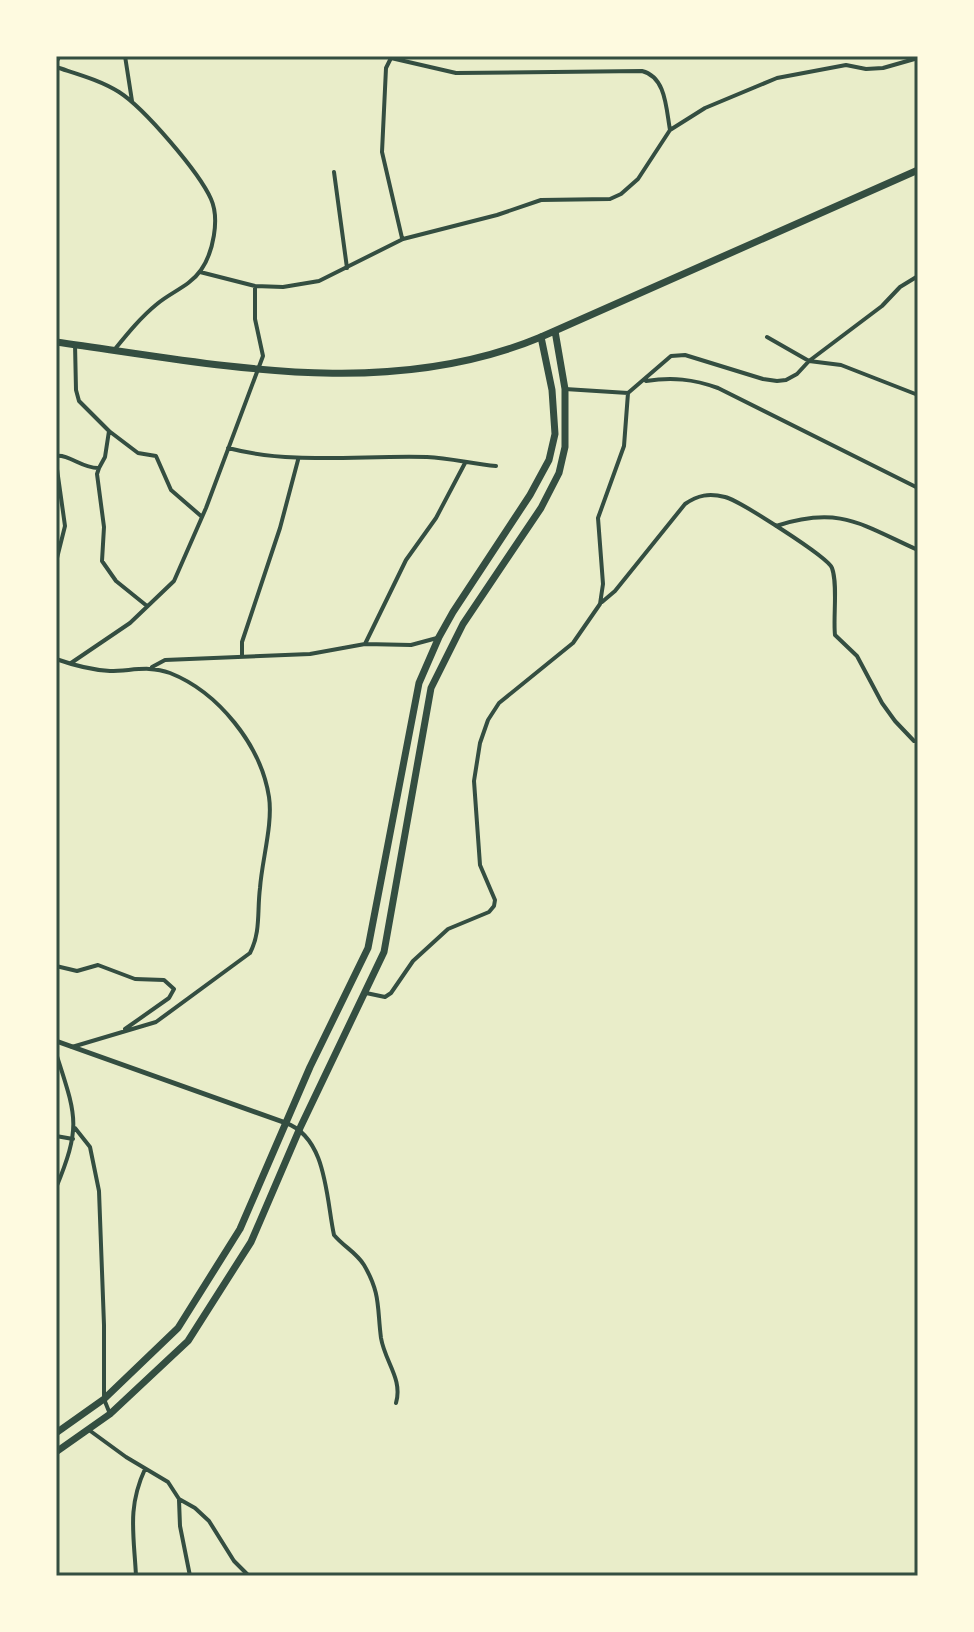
<svg xmlns="http://www.w3.org/2000/svg" width="974" height="1632" font-family="'Noto Sans',sans-serif">
  <style>
    .lines { fill: none; stroke-linecap: round; stroke-linejoin: round }
    .minor { stroke: #344e41; stroke-width: 4 }
    .tertiary { stroke: #344e41; stroke-width: 5 }
    .primary { stroke: #344e41; stroke-width: 7 }
    .trunk { stroke: #344e41; stroke-width: 7 }
    .neatline { fill: none; stroke: #344e41; stroke-width: 3 }
  </style>
  <rect width="100%" height="100%" fill="#e9edc9"/>
  <g class="lines">
    <path class="minor" d="M125,56L132,101
      M391,58L456,73L642,71C666,77 666,108 670,130
      M391,58L386,68L382,152L402,238
      M56,67C77,74 100,80 119,92C144,108 199,172 211,199C220,219 213,253 201,270C190,286 171,292 157,304C141,317 128,333 115,349
      M334,172L347,268
      M200,272L255,286L283,287L319,281L403,239L497,215L541,200L610,199L621,194L638,179L670,130L705,108L777,78L846,65L866,69L883,68L918,58
      M767,337L809,361L841,365L918,395
      M75,344L76,390L79,401L109,431L138,453L156,456L171,490L201,516
      M646,381C672,377 693,379 718,388L918,488
      M565,389L628,393L671,356L685,355L763,379L777,381L786,380L797,374L809,361L882,306L900,287L918,276
      M228,448C293,465 361,455 427,457C450,458 473,464 496,466
      M56,456C69,454 83,469 99,468L105,457L109,431
      M56,462L65,526L56,562
      M99,468L97,474L104,527L102,561L116,581L147,606
      M776,526C840,505 862,525 918,550
      M602,602L615,591L685,504C698,495 709,493 725,497C738,500 828,557 832,568C838,584 833,617 835,635L857,656L882,703L895,721L914,741H918
      M365,644L406,560L436,518L465,463
      M242,657V642L280,528L298,460
      M56,659C73,665 91,670 110,671C131,671 149,665 170,673C218,692 261,745 269,797C273,824 262,860 260,888C257,911 261,932 250,953L156,1022L72,1047
      M71,663L130,623L174,581L206,508L263,356L255,319V286
      M152,667L165,660L310,654L365,644L411,645L437,638
      M56,966L77,971L98,965L135,979L164,980L174,989L169,998L125,1029
      M366,993L385,997L391,993L413,961L448,929L489,912L494,906L495,900L480,865L474,781L480,743L488,720L499,703L573,643L600,604L603,584L598,518L624,446L628,393
      M56,1053C76,1116 82,1125 56,1188
      M286,1123C327,1138 326,1198 334,1235C344,1247 356,1252 364,1265C381,1294 377,1308 381,1338C385,1362 403,1379 396,1403
      M75,1128L90,1147L99,1191L104,1325V1399L110,1414
      M56,1136L73,1139
      M89,1430L126,1457L168,1482L179,1499L195,1508L209,1521L234,1561L249,1576
      M179,1500L180,1526L190,1576
      M136,1576C134,1535 127,1508 145,1469"/>
    <path class="tertiary" d="M56,62L59,56
      M56,1041L286,1123"/>
    <path class="primary" d="M56,342C218,364 385,402 541,337"/>
    <path class="trunk" d="M56,1433L104,1399L178,1328L240,1229L310,1067L368,948L419,683L439,637L453,612L530,495L549,460L555,434L552,390L541,337L918,170
      M56,1452L110,1414L188,1341L251,1242L300,1128L384,952L431,688L463,624L541,508L559,473L565,447V389L555,331"/>
  </g>
  <rect width="974" height="1632" fill="none" stroke="#fefae0" stroke-width="116"/>
  <rect x="58" y="58" width="858" height="1516" class="neatline"/>
</svg>
